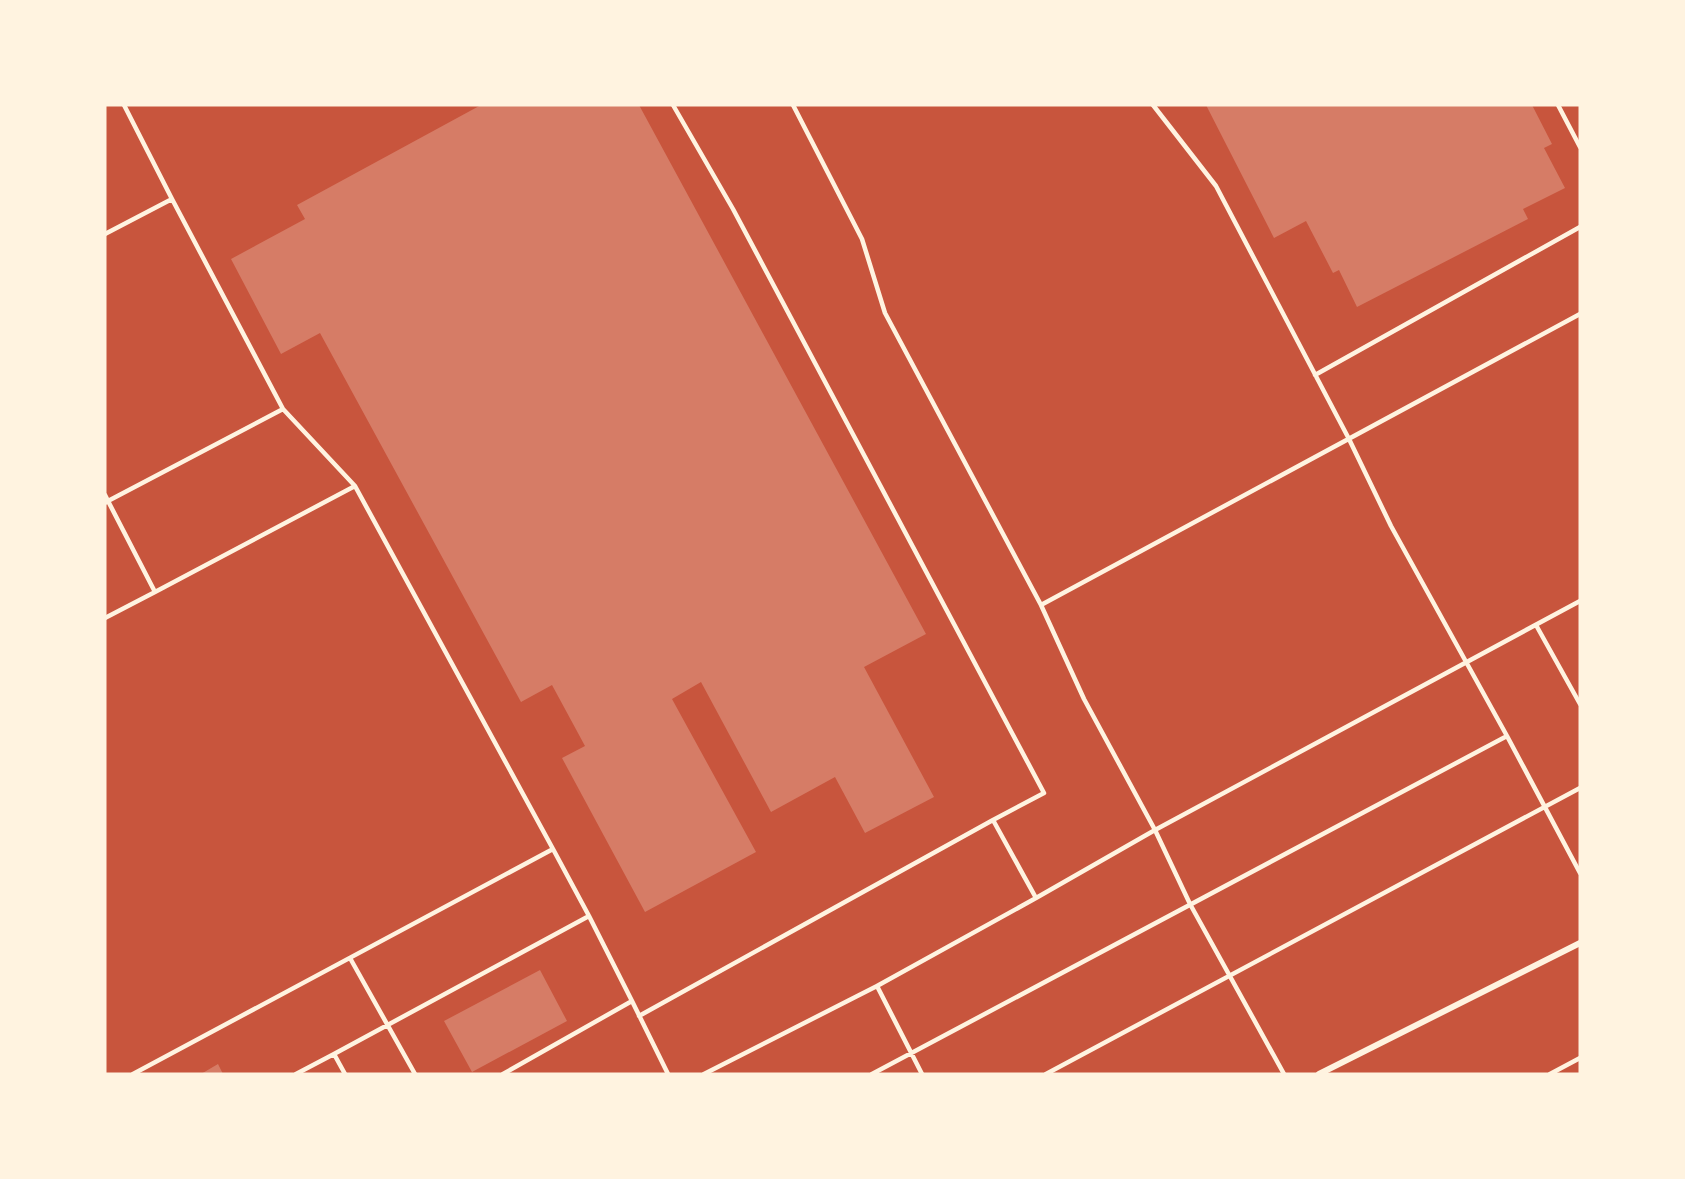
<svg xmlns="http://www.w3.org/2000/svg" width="1685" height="1179" font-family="'Open Sans',sans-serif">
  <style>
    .building { fill: #d67c66 }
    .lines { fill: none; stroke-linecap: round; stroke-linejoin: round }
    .service { stroke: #fff3e0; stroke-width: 4.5 }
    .minor { stroke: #fff3e0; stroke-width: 6 }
  </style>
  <rect width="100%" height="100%" fill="#c8553d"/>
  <path class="building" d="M481,105H639L926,634L864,667L934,797L865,833L835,777L771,812L701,682L672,699L756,852L645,912L562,758L585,746L552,685L521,702L320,333L281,354L231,259L305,219L297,205Z
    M1206,105H1532L1552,144L1544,148L1565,188L1523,209L1528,219L1357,307L1339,270L1333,273L1306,221L1274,238Z
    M540,970L567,1021L472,1072L444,1021Z
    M218,1064L223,1074H201Z"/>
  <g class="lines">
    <path class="service" d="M124,105L172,199
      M673,105L733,209L1044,793L993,820
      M793,105L862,239L885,313L1041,605
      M1153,105L1216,186L1349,439L1391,526L1507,736
      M1558,105L1580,147
      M105,234L172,199L283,409L355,486L155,592L108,501L283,409
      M1580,314L1041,605L1084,699L1155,830L1580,601
      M1315,375L1580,227
      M105,495L108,501L105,503
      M105,618L155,592
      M1536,625L1580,704
      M1036,898L1155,830L1190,904L1284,1074
      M350,958L415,1074
      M632,1001L668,1074
      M639,1016L993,820L1036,898L877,986
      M133,1074L553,849L355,486
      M296,1074L334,1054
      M345,1074L334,1054L589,916L553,849
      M503,1074L632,1001L589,916
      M704,1074L877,986L922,1074
      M872,1074L1507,736L1580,873
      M1046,1074L1580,788
      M1550,1074L1580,1058"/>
    <path class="minor" d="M1319,1074L1580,943"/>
  </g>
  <rect width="1685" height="1179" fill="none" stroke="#fff3e0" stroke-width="213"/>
</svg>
